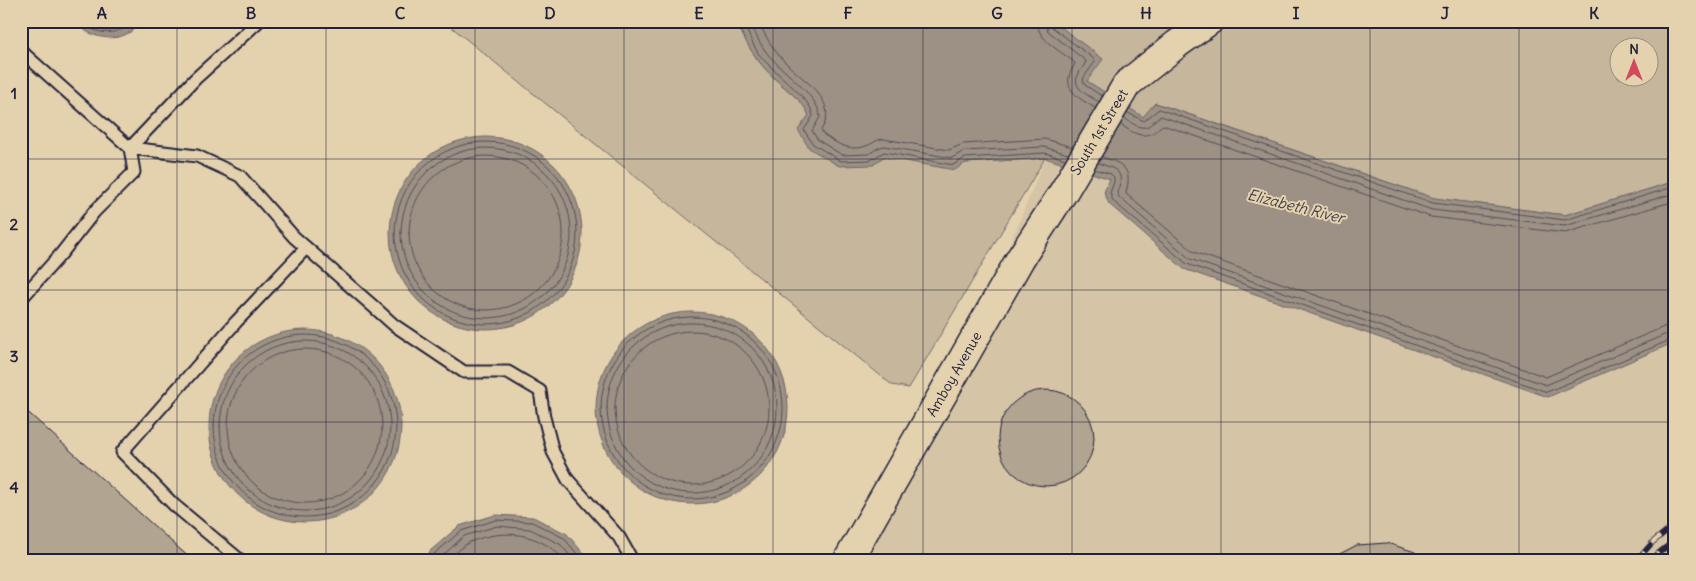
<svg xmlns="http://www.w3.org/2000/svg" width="1696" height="581" font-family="Delius,sans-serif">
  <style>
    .built { fill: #d5c4a6 }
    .green { fill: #c5b69c; stroke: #746c6c; fill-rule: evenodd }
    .water { fill: #9c9184; stroke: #6b6567 }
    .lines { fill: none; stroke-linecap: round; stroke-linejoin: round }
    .shore { stroke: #534e58; stroke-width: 1 }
    .building { fill: #b1a491; stroke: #22223b }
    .service-casing { stroke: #22223b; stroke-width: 15 }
    .tertiary-casing { stroke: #22223b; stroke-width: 31 }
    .service { stroke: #e4d2af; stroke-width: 11 }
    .tertiary { stroke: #e4d2af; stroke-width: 28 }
    .rail-casing { stroke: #22223b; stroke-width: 5.5 }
    .rail { stroke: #e4d2af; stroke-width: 4; stroke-dasharray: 11; stroke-linecap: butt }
    .grid { fill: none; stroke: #22223b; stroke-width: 1; stroke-opacity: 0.55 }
    .labels { text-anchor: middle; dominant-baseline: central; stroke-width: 4; stroke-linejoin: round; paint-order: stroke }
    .street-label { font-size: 14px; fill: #22223b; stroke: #e4d2af }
    .water-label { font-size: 15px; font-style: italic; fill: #403e4d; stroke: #e4d2af }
    .neatline { fill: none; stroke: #22223b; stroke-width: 2 }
    .grid-label { font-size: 16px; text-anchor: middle; font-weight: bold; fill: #22223b }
  </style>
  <rect width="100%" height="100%" fill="#e4d2af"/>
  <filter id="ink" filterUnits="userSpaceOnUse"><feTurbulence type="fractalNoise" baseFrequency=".02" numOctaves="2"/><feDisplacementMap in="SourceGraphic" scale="10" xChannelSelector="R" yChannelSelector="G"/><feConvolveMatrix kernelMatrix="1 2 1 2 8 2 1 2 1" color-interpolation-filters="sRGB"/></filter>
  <g filter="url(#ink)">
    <path class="built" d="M1045,158L1110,179L1547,397L1675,342V560H855L937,424Z"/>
    <path class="green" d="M444,21H737C744,42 758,63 774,78C786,90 802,99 809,115L873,165L883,157L965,163L1045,158L909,388L892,385Z
      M1053,21H1675V178L1669,183L1565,215L1434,198L1156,103L1143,117L1087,81ZM1618,48H1648V78H1618Z"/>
    <path class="water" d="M75,21H141C126,45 91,42 75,21Z
      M737,21H1053L1103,59L1087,81L1143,117L1155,103L1434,198L1565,215L1669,183L1675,178V342L1548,397L1184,269L1109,204L1104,192L1110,179L1045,158L965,163L955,170L883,157L873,165L839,166L809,148L798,130L809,115C802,99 786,90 774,78C758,63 744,42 737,21Z
      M390 233a96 96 0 1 1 192 0a96 96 0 1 1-192 0Z
      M596 408a96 96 0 1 1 192 0a96 96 0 1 1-192 0Z
      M209 426a96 96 0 1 1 192 0a96 96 0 1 1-192 0Z
      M495,515L533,517L567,534L589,560H426L430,551L459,526Z"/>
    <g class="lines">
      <path class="shore" d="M82,21C98,38 118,35 135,21
        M743,21C747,31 752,43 758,53C771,71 812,98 813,116L804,130L813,144L841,161L871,160L884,152L953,165L965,158L1045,153L1065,159
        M749,21C754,30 758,41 764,49C777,69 819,94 820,117L812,131L818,140L842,155L869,154L878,148L884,146L952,158L964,151L1044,147L1068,154
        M758,21C766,37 773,50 786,63C803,81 841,101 821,130L823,134C835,143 850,152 866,146C873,144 876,139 884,139L949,150L963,144L1045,139L1072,147
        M1037,21C1037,41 1062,51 1075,63C1074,67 1070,71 1069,77C1066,93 1084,101 1095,108
        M1044,21L1048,31L1086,61C1085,66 1080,69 1078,75C1071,89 1090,96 1099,102
        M1050,21L1052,27L1094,59L1095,62L1084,77L1083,81L1085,85L1102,96
        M1128,113L1144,121L1159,109L1433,203L1565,220L1670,188L1675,185
        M1124,118C1132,123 1142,132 1151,124C1155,121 1156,118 1161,116L1432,210L1565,226L1675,193
        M1121,125C1130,131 1141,139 1153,133C1157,130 1159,127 1163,125L1431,217L1565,233L1675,201
        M395 233a91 91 0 1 1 182 0a91 91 0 1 1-182 0Z
        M401 233a85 85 0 1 1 170 0a85 85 0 1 1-170 0Z
        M409 233a77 77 0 1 1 154 0a77 77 0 1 1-154 0Z
        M1102,157C1114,161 1130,165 1128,182C1128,186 1126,190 1126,194L1194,252L1546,377L1666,326L1675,324
        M1098,163C1116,169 1126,171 1117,192L1119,197L1190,259L1546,385L1669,333L1675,332
        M1094,169L1111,174L1114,177V182L1110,193L1113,201L1187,264L1547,392L1675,338
        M601 408a91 91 0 1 1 182 0a91 91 0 1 1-182 0Z
        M607 408a85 85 0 1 1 170 0a85 85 0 1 1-170 0Z
        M615 408a77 77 0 1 1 154 0a77 77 0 1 1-154 0Z
        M214 426a91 91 0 1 1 182 0a91 91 0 1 1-182 0Z
        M220 426a85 85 0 1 1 170 0a85 85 0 1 1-170 0Z
        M228 426a77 77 0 1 1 154 0a77 77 0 1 1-154 0Z
        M431,560L434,554L461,531L496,520L532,522L564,538L582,560
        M438,560L464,536L497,526L530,529L560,544L574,560
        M449,560C455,554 462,546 470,542C503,528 540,532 564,560"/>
    </g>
    <path class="building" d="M998 438a48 48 0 1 1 96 0a48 48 0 1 1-96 0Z
      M21,406L192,560H21Z
      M1387,543L1415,552L1424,560H1328L1357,545Z"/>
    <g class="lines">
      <g class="service-casing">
        <path id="service" d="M21,51L130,148L197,156L240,176L294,237L374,307L394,325L464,372H508L540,391L544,417L553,452L568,480L619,537L632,560
          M130,148L195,79L259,21
          M21,299L61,254L94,212L134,172L130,148
          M240,560L174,505L122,452L236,322L306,248"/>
      </g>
      <g class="tertiary-casing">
        <path id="tertiary" d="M848,560L1020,259L1064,191L1127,84L1177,44L1209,21"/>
      </g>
      <use href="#service" class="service"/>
      <use href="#tertiary" class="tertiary"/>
      <g class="rail-casing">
        <path id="rail" d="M1637,560L1653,542L1675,524
          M1650,560L1675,540"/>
      </g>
      <use href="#rail" class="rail"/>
    </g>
  </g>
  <path class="grid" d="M177,21V560M326,21V560M475,21V560M624,21V560M773,21V560M923,21V560M1072,21V560M1221,21V560M1370,21V560M1519,21V560M21,159H1675M21,290H1675M21,422H1675"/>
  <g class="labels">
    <g class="street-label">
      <text transform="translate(1099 132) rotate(-59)">South 1st Street</text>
      <text transform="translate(954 374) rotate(-60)">Amboy Avenue</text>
    </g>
    <g class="water-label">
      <text transform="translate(1296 206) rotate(14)">Elizabeth River</text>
    </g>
  </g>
  <rect width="1696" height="581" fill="none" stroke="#e4d2af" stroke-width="55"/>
  <g transform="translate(1634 62)"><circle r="24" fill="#e4d2af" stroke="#968c81"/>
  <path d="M0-4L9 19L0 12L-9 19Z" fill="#d1495b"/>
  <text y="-8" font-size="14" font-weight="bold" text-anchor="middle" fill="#22223b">N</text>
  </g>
  <rect x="28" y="28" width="1640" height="526" class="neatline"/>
  <g class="grid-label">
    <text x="102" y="19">A</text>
    <text x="251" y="19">B</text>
    <text x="400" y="19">C</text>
    <text x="550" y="19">D</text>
    <text x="699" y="19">E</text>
    <text x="848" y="19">F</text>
    <text x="997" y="19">G</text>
    <text x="1146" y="19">H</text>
    <text x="1296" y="19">I</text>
    <text x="1445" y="19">J</text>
    <text x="1594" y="19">K</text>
    <text x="14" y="99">1</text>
    <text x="14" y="230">2</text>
    <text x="14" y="362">3</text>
    <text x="14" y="493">4</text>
  </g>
</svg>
